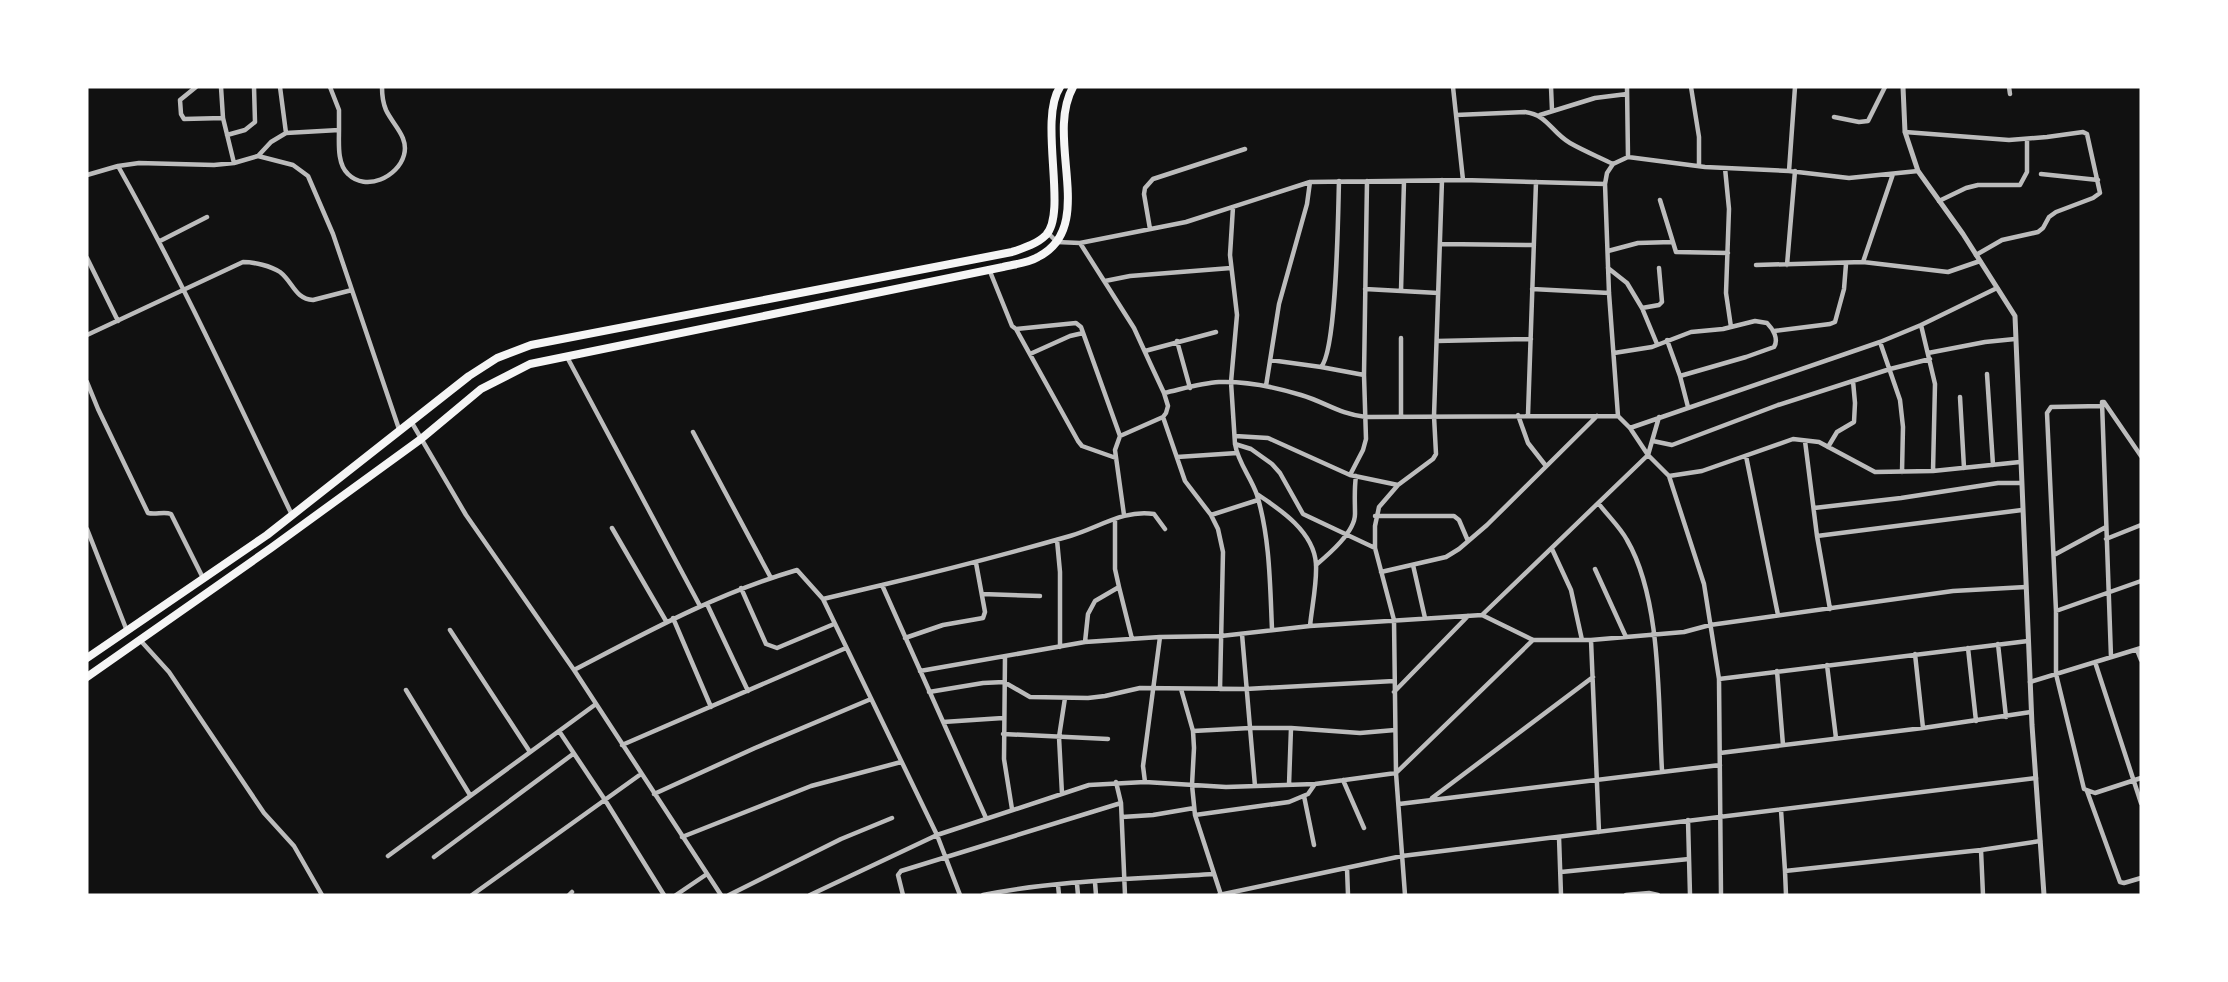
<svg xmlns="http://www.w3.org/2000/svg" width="2228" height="982" font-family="'Space Grotesk',sans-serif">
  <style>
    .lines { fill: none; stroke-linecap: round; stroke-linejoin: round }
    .minor { stroke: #bcbcbc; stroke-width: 4.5 }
    .tertiary { stroke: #bcbcbc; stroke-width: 5 }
    .trunk { stroke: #f5f5f5; stroke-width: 8 }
  </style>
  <rect width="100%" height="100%" fill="#111"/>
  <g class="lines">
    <path class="minor" d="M196,87L180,100L181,114L184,119L223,118
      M221,87L223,118L234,163
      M280,87L286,133
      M330,87L339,110V130
      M1453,87L1463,180
      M1551,87L1552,110
      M1627,87L1628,157
      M1691,87L1699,137V166
      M2009,87L2010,94
      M1456,115L1525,112C1548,115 1551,132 1570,143C1584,151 1599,157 1613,164
      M1540,115L1595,98L1627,94
      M1834,117L1859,122L1868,121L1885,87
      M1905,132L2009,140L2047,137L2083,132L2087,134L2100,193L2093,198L2056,212L2049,217L2043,228L2038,232L2002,240L1976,255
      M227,135L245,130L255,122L254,87
      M258,156L293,165L308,176L333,234L400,432
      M118,166C182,280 236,398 292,515
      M1725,168L1729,209L1726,293L1731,327
      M1789,171L1795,87
      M2041,174L2098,180
      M87,175L118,166L139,163L214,165L234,163L258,156L271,142L286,133L339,130C339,143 337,164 348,174C366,192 398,177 404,155C409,137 393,125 386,110C383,103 382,94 382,87
      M1660,200L1676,252L1728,253
      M1939,201L1966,188L1978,185H2020L2027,172V139
      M1233,207L1230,255L1237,315L1231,382L1235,444C1238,463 1251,477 1257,495C1270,538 1270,585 1272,629
      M1150,229L1144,194L1145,188L1153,179L1245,149
      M1048,233L1057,242L1080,243L1186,222L1310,182L1463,180L1605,184
      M160,241L207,217
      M1080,243L1134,328L1150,363L1164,393L1168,406L1166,413L1163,417L1120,436L1115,450L1124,515
      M1440,244L1534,245
      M1608,251L1638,243L1672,242
      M87,258L118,321
      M1863,262L1948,272L1980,261
      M1756,265L1863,262L1893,174
      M1787,265L1795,171
      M1608,268L1627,283L1642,308L1657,344
      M989,269L1012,326L1016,329L1076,323L1081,327L1120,436
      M1105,281L1130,276L1231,268
      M1365,289L1438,293
      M1532,289L1609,293
      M1401,291L1404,181
      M1642,308L1659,305L1662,302L1659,268
      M1921,325L1935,384L1933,471
      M1016,329L1078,441L1082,446L1116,458
      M1774,331L1830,324L1835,322L1844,289L1846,264
      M87,335L243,262C254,262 271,266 280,272C293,282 295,299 313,300L352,290
      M1401,338V416
      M1667,340L1680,376L1688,407
      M1177,341L1190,388
      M1437,341L1531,339
      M1880,342L1900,400L1903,427L1902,472
      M1145,351L1216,332
      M1614,353L1652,347L1691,332L1723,329L1755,321L1767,323C1773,329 1779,339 1774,347L1746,357L1680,376
      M1928,353L1985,342L2015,339
      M1030,354L1070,336L1083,333
      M567,357L700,606
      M1270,360L1321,367C1337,350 1338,212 1339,181
      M1321,367L1364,375
      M1987,374L1993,465
      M87,382L98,409L148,513C156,515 164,511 171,514L203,578
      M1266,386L1279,304L1307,204L1310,182
      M1164,393C1182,389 1201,383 1219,382C1246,381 1275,387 1301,395C1325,402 1339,414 1366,417L1618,416
      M1960,397L1964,468
      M2101,406L2051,407L2047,413L2056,611V674L2084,789L2095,793L2141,778
      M1518,415L1528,443L1546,466
      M1528,415L1536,182
      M1163,417L1185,481L1211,515L1218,529L1223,552L1220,689
      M412,423L466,515L574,670L721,895
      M1630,428L1880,342L1921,325L1997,288
      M693,432L771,578
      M1235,436L1268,438L1350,475L1398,485
      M1653,441L1672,445L1778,405L1890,369L1930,359
      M1805,441L1817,536L1830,609
      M1235,444L1251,449L1272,464L1280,473L1303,514L1375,548
      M1828,447L1837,432L1854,422L1855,403L1853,381
      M1746,456L1778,615
      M1177,457L1237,453
      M1350,475L1363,450L1366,439L1364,375L1367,181
      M1669,476L1702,471L1793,439L1819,442L1875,472L1933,471L2020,462
      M1257,494C1281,510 1314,532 1316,564C1317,584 1312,606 1310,626
      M1599,504C1608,516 1620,527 1627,540C1662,600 1658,703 1662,771
      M1814,508L1901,498L1998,483H2021
      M1211,515L1258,500
      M1375,516H1454L1459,520L1468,541
      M1115,519V569L1119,587L1095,601L1088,614L1085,642L1160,637L1143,766L1145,782
      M612,528L666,621
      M87,529L127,631
      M1817,536L2022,510
      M2106,539L2141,525
      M1057,540L1060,572V647
      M1552,549L1571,590L1582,640
      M2054,555L2106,527
      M1316,565C1329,554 1355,532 1355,514C1355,501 1354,490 1356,476
      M1413,565L1425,618
      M1595,569L1626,637
      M1381,572L1446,557L1459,549L1487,525L1597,416
      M882,585L823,599L937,835L960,895
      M1119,587L1132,639
      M741,588L766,644L777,648L834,624
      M982,594L1040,596
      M707,604L748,691
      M2056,611L2141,581
      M1482,615L1533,640H1591L1684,632L1710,625L1953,591L2026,587
      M673,618L711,707
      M450,630L530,752
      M1242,634L1255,786
      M1160,637L1221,636L1310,626L1482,615L1648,455L1659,417
      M905,638L943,625L983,618L985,612L976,563
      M140,640L169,672L264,813L294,846L322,895
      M1591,640L1599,832
      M1998,644L2006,717
      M1968,648L1976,721
      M2137,650L2141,660
      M1915,654L1923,728
      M1005,657L1004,759L1012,809
      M2111,657L2102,402H2104L2141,456
      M2095,662L2141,803
      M1827,665L1836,738
      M574,670C647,632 718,593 797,570L823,599
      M920,671L1085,642
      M1777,671L1783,745
      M1719,679L2028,641
      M2030,682L2141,648
      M1181,689L1193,731L1194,748L1192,785L1195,815L1221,895
      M406,690L470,795
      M929,692L983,683L1004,682L1030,697L1088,698L1105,696L1140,688L1246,689L1394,681
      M1394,692L1468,616
      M943,722L1003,718
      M559,731L605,800L664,895
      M1193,731L1250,728H1291L1360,733L1395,730
      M1003,734L1108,739
      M622,745L846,648
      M1720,753L1923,728L2031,712
      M1343,780L1364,828
      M1116,782L1121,803L1125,895
      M1289,785L1291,728
      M2087,791L2120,882L2124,883L2141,878
      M654,794L755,748L871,699
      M1062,794L1059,737L1065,698
      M1304,796L1314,845
      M1432,798L1593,677
      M1399,804L1720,765
      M1781,810L1785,871L1981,850
      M1195,815L1289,802L1308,794L1315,784
      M1122,817L1153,815L1194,808
      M986,818L882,585C945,570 1007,554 1070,536C1098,528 1124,509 1154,514L1165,529
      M1688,820L1690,895
      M682,837L811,786L901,762
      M1559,837L1561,895
      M388,856L596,704
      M434,857L573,754
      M1347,868L1348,895
      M1785,871L1786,895
      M1561,872L1689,859
      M1095,882L1096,895
      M1077,884L1078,895
      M1058,885L1059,895
      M472,895L641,774
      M569,895L572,892
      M676,895L707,874
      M729,895L841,839L892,818
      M810,895L937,835L1089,785L1145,782L1226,787L1315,784L1396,773L1533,640
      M903,895L898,875L901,871L1121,803
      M983,895C1058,880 1137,879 1214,874
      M1219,895L1402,856L2036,778
      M1405,895L1396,773L1394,620L1375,548V526L1379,507L1398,485L1433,459L1436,454L1434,416L1442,180
      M1626,895L1649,893L1658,895
      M1721,895L1719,679L1704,584L1669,476L1648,455L1630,428L1618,416L1609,293L1605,184L1607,173L1613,164L1628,157L1705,167L1789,171L1849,178L1918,171
      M1983,895L1981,850L2040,841"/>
    <path class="tertiary" d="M1903,87L1905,132L1918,171L1963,234L2015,316L2032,725L2044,895"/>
    <path class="trunk" d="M87,658L267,535L469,376L497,358L531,345L1012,252C1024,248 1037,244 1046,235C1068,212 1038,120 1060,87
      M87,677L271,548L421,439L481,389L530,364L1003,267C1015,264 1028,263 1038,257C1098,227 1044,139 1073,87"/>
  </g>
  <rect width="2228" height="982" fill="none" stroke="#ffffff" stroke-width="177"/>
</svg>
